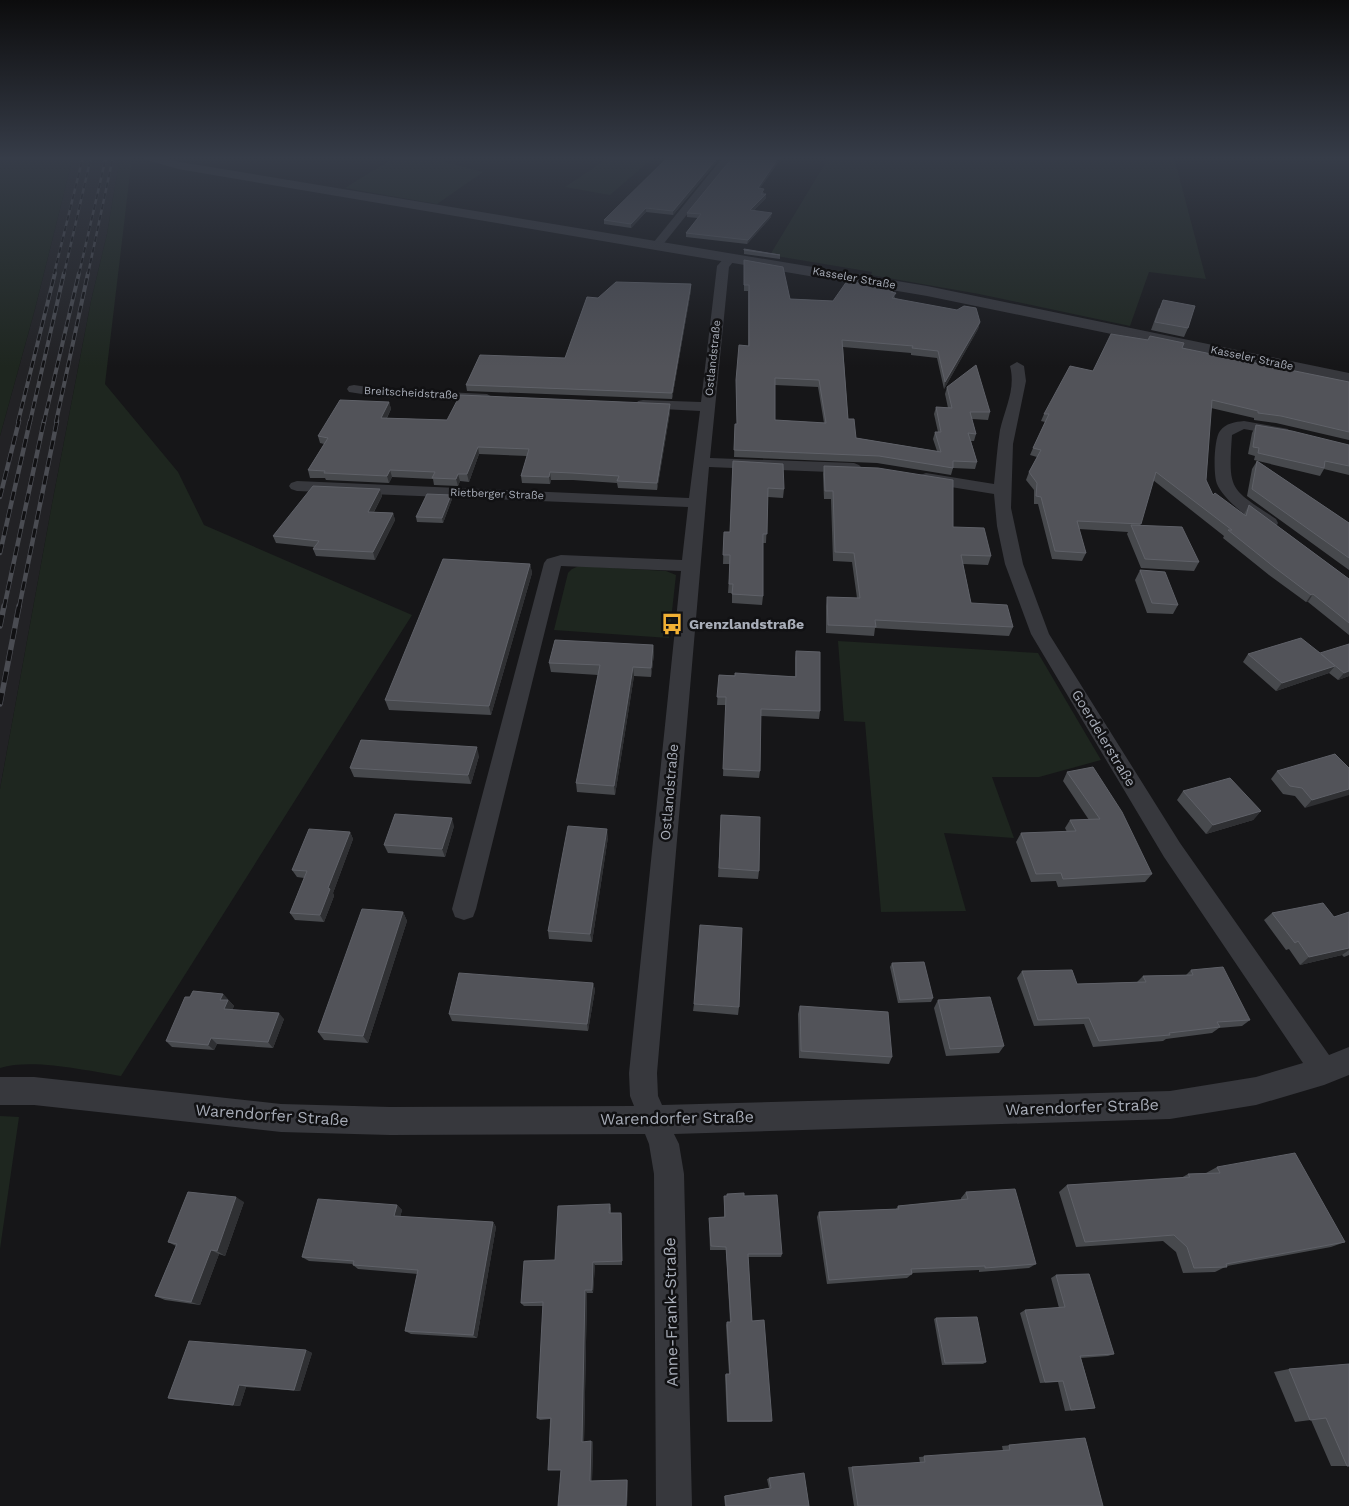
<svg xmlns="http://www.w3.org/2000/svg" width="1349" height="1506" font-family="'Work Sans',sans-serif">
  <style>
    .built { fill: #222225 }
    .green { fill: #1e261f }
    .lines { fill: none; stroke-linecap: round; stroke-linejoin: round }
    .minor { fill: #37383d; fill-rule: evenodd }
    .tertiary { fill: #37383d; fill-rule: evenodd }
    .rail-far3-casing { stroke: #4a4c52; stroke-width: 2.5 }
    .rail-far2-casing { stroke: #4a4c52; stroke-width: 4 }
    .rail-far1-casing { stroke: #4a4c52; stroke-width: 4.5 }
    .rail-casing { stroke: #4a4c52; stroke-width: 5.5 }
    .rail-far3 { stroke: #111113; stroke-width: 2; stroke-dasharray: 5.5; stroke-linecap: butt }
    .rail-far2 { stroke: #111113; stroke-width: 2.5; stroke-dasharray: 7; stroke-linecap: butt }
    .rail-far1 { stroke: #111113; stroke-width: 3; stroke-dasharray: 9; stroke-linecap: butt }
    .rail { stroke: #111113; stroke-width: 4; stroke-dasharray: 11; stroke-linecap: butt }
    .wall { fill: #47494d; fill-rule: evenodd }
    .shaded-wall { fill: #2f3033 }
    .building { fill: #525359; stroke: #5f6168; fill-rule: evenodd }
    .labels { text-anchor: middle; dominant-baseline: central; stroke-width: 5; stroke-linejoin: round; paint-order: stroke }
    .far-street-label { font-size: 11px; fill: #a8adb8; stroke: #111113 }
    .poi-label { font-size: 14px; font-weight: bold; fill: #a8adb8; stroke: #111113; text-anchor: start }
    .street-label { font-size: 14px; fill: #a8adb8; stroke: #111113 }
    .near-street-label { font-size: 16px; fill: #a8adb8; stroke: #111113 }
  </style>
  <rect width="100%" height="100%" fill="#161618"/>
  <path class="built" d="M73,157H120L107,234L91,301L52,504L0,789V436L35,309Z"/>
  <path class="green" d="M0,157H73L35,309L0,436Z
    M120,157H132L105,384L178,472L204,525L412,615L121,1076C87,1071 33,1058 0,1068V789L52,504L91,301L107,234Z
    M395,157H426L483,172L437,204L345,188Z
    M610,157H654L610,195L565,187Z
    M829,157H1174L1206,279L1149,272L1130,326L979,294L871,275L872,272L770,255Z
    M579,566L666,571L676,575L669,638L554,630L568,573L572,569Z
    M838,641L1038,653L1101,760L1039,777H992L1014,838L944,833L966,911L881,912L865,722L844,721Z
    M0,1116L19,1117L0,1249Z"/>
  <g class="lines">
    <path class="minor" d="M723,157H733L661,247H653L652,245L653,243Z
      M731,254L737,257L729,267L710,458L854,463L859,465L862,468L859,471L854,473L709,467L657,1073L658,1096L662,1105L1170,1091L1256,1077L1303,1063L1164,857L1031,634L1005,564L997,526L994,494L926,483L920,481L918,478L920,475L926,473L994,484C996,466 997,448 1000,430C1005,408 1016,389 1010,366L1017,362L1024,366L1026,381L1013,444L1011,508L1023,564L1049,634L1180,843L1329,1055L1349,1047V1075L1324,1085L1256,1105L1170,1119L674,1134L679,1144L684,1174L692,1506H656L654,1174L649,1144L645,1134L390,1135L281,1132L34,1105H0V1077H34L281,1104L390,1107L634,1106L630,1096L629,1073L681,571L561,566L476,909L473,917L464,920L455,917L452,909L544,563L547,559L561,555L682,560L688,507L297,491L291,489L289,486L291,483L297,481L689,498L700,411L643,408L638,407L636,404L638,401L643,400L701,402L717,266L727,255Z
      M354,385L381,389L487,394L494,398L487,402L381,397L349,392L347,389L349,386Z
      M1244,421L1283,428L1288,429L1290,432L1288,435L1283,436L1244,429L1232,435C1228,492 1230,488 1276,519L1278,523L1276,527C1259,531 1223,499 1217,484C1213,474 1214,438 1220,431C1226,423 1235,422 1244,421Z"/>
    <path class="tertiary" d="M145,157H162L180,162L927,286L1349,373V383L927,296L178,169L147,160Z"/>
    <g class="rail-far3-casing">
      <path id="rail-far3" d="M54,274L83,157
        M64,274L91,157
        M79,274L106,157
        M88,274L113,157"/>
    </g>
    <g class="rail-far2-casing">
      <path id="rail-far2" d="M18,422L55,273
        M30,422L64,273
        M44,422L79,273
        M56,422L88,273"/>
    </g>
    <g class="rail-far1-casing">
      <path id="rail-far1" d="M0,497L19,421
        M0,553L30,421
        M4,608L44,421
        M19,608L57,421"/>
    </g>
    <g class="rail-casing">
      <path id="rail" d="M0,626L4,606
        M0,704L19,606"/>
    </g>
    <use href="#rail-far3" class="rail-far3"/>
    <use href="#rail-far2" class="rail-far2"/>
    <use href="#rail-far1" class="rail-far1"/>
    <use href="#rail" class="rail"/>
  </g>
  <path class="wall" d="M721,157L673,215L646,212L631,228L604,224V220Z
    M733,157H782L760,188L764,193L763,194H766V198L754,210L771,217L747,244L686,237V233L698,218L687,217V213Z
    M744,249L780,255V259L744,254Z
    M744,260L790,299L833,301L893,289V292L895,298L980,322L978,329L944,389L937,358L911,355V353L843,347L848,419L856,438L937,451L933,439L935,432H938L934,414L936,407L948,408L945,394L947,387L990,412L988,420L972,419L976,434L974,441H971L977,462L975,469L953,468L951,475L877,463L734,457L735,424H737L736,387L739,345L748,346V291H744ZM775,385L818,387L824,423L775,420Z
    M691,284V290L672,399L467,391L466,385L565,358L598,298Z
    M1159,308L1188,328L1184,337L1151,330Z
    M1182,348L1349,382V440L1276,423L1254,420V418L1211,408L1206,480L1213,495L1244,514L1249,505L1349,579V635L1308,602H1306L1269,575L1223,538L1224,536L1153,480L1140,525L1199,562L1194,571L1141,568L1127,534L1128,532L1079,529L1086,553L1082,561L1052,559L1038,504H1034V490L1026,480L1029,472L1037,457L1030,455L1033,448L1045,422L1041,421L1044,414L1093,371Z
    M389,402L391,409L387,418L447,420L670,412L657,490L618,488L617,483L573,480H551L550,484L522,483L521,476L527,456L479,454L469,482L460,481L458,486L434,485L433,479L392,477L389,483L326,480L325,478H310L308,470L324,444L320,443L318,436Z
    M1256,425L1349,445V475L1324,469L1320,476L1254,460L1255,456L1248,454L1252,433Z
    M733,461L784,489L783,498L768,497L766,543H763V596L762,605L732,603V593H728L730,564H723L724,532H730Z
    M1257,461L1349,523V570L1247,496L1252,469Z
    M824,466L953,527L991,556L988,565L963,564L971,603L1013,627L1009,636L875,628L874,636L826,633V606L827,597L857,598L852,562L833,561L831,499H824L823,474Z
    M380,489L382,496L374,512L393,513L395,520L375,560L316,556L313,549L314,547L276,543L273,536Z
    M451,495L452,499L443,523L417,522L416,517Z
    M530,564L532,573L491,715L389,710L385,700Z
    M1140,570L1178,605L1173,614L1147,613L1135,580Z
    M653,645L654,654L651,677L634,676L615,795L577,792L576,783L598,675L551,672L549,663Z
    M796,651L820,711L819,719L761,716L760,771L759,778L723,776L726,705H717L719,675L795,676V658Z
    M1320,653L1349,676L1338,680L1329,673L1276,691L1243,662L1248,654Z
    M479,756L471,784L354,777L350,768Z
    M1349,768L1305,808L1295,796L1283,794L1271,779L1277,771Z
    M1067,772L1152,874L1145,882L1058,887L1056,881L1031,882L1016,842L1021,833L1067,832L1065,828L1070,820H1089L1063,781Z
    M1183,791L1261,811L1253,820L1206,834L1177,800Z
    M721,815L759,871L758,879L718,877Z
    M454,826L445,857L388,853L384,845Z
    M350,832L353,839L333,893L334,896L324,922L295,920L290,913L304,878L297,877L292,870Z
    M608,837L592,942L549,939L548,931Z
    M403,912L407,921L368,1043L324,1040L318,1032Z
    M1349,912V955L1344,957L1342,955L1300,965L1289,949L1286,950L1264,920L1272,913L1334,917Z
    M892,963L933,998L931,1002L898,1003L890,967Z
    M1191,970L1250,1020L1242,1026L1219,1028L1212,1033L1166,1039L1163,1041L1093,1047L1084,1024L1034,1026L1017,978L1022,971L1077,984L1137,982L1143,976L1186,975Z
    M593,983L595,990L588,1031L452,1021L449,1014Z
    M223,994L234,1006L232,1010L284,1019L273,1048L217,1044L214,1050L172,1047L166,1041L190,997Z
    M938,1000L1004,1046L999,1053L946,1056L934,1008Z
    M694,1004L739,1007L738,1015L693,1011Z
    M800,1006L892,1057L889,1064L799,1058L798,1014Z
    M1217,1167L1345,1242L1331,1247L1227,1266L1215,1272L1183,1273L1176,1252L1163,1241L1076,1247L1059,1192L1067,1185L1181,1178L1188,1174L1206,1173Z
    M966,1192L1036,1264L1029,1268L979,1272V1270L912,1273V1274L907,1278L827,1284L817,1217L819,1212L896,1209L898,1206L961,1200V1198Z
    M724,1196H744L782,1254L781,1257H748L752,1321L772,1421L770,1422H727L725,1375L726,1374H729L726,1325L727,1322H730L726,1250H710L709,1221V1218L724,1217Z
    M244,1202L225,1256L219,1254L200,1305L165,1300L155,1296L176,1246L168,1242Z
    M610,1204L611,1208V1213H621L622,1217V1265H595L593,1293H587L584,1442L591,1441L593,1442L592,1481L628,1480L627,1506H558L561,1470H548L550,1419L540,1420L537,1418L543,1306H524L521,1303L555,1260Z
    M397,1205L402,1210L400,1217L493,1222L496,1227L477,1338L411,1334L405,1331L418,1274L358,1269L353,1265V1264L309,1261L302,1257Z
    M1056,1275L1114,1354L1108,1356L1081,1358L1095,1408L1089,1409L1065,1411L1058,1382L1040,1383L1020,1313L1025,1310L1059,1308L1051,1278Z
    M936,1318L986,1362L983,1364L942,1365L934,1319Z
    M306,1350L312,1353L300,1391L246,1387L240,1406L176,1400L168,1398Z
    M1349,1364V1466H1331L1311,1420L1295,1422L1274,1372L1289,1369Z
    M1085,1438L1103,1506H854L848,1467L920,1463L919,1457L1003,1451L1002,1446Z
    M804,1473L809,1506H725L724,1496L769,1488L767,1479Z"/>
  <path class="shaded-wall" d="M718,157H721L673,215V211Z
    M779,157H782L757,192L758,188Z
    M766,194V198L750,214V210Z
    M646,208V212L631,228V224Z
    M772,213L771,217L747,244L748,240Z
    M691,284V290L672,399V393Z
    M980,322L978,329L944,389L945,382Z
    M389,402L391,409L383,425L381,418Z
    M670,404V412L657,490V483Z
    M478,447L479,454L469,482L467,474Z
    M390,470L392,477L389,483L387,476Z
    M550,472L551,480L550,484L549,477Z
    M458,474L460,481L458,486L456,479Z
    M380,489L382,496L370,519L368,512Z
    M451,495L452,499L443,523L442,518Z
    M393,513L395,520L375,560L373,552Z
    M530,564L532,573L491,715L489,706Z
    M1313,594L1308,602H1306L1311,595Z
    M653,645L654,654L651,677V668Z
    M1335,666L1329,673L1276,691L1282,683Z
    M633,667L634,676L615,795L614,786Z
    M1349,671V676L1338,680L1344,673Z
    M477,747L479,756L471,784L468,775Z
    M1349,789V795L1305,808L1312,800Z
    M1261,811L1253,820L1206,834L1213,825Z
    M452,818L454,826L445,857L442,849Z
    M607,829L608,837L592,942L590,934Z
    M350,832L353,839L333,893L334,896L324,922L320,915L328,888Z
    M403,912L407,921L368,1043L363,1036Z
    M1349,948V950L1342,955L1300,965L1309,957Z
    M593,983L595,990L588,1031L587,1024Z
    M223,994L234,1006L230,1015L224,1009L220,1000Z
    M279,1013L284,1019L273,1048L268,1042Z
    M211,1038L217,1044L214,1050L208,1045Z
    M236,1197L244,1202L225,1256L217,1251Z
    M397,1205L402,1210L399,1221L394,1216Z
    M621,1213L622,1217V1265V1261Z
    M493,1222L496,1227L477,1338L473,1335Z
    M211,1250L219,1254L200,1305L191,1302Z
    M593,1262L595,1265L593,1293L592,1290Z
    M585,1290L587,1293L584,1443L582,1442Z
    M306,1350L312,1353L300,1391L294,1390Z
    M239,1385L246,1387L240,1406L233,1405Z
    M591,1441L593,1442L592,1481H590Z
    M627,1480H628L627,1506H626Z"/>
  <path class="building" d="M668,157H718L673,211L646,208L631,224L604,220Z
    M733,157H779L758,188L764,189L761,194H766L750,210L772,213L748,240L686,233L701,214L687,213Z
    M744,249L780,255L744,250Z
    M744,260L783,267L790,299L833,301L847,281L893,289L891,292L896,293L892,298L957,310L964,306L976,308L980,322L945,382L938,351L912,348L913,346L842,340L848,419H854L856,438L941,452L935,432H941L936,407L952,408L947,387L976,365L990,412H970L976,434L968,433L977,462L953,461V468L879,456L734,450L735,424H737L736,380L739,345L749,346V285H744ZM775,378L819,380L826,423L775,420Z
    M616,282L691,284L672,393L466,385L480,355L565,358L587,297L598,298Z
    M1163,300L1195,306L1188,328L1155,322Z
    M1111,334L1148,340L1150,336L1184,343L1182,348L1349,382V432L1281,416L1258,413V411L1212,400L1206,480L1213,495L1215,493L1246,516L1249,505L1349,579V623L1313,594L1311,595L1274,567L1228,530H1232L1156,472L1141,524L1077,521L1086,553L1055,551L1041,497L1036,496L1037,483L1029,472L1041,450L1033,448L1049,414H1044L1070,366L1093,371Z
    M460,395L670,404L657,483L617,481L619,476L572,473L550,472L549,477L521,476L529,449L478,447L467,474H458L456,479L432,478L435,472L390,470L387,476L324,473L325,471L308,470L328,438L318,436L340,400L389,402L381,418L447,420Z
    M1256,425L1292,431L1349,445V466L1325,461L1324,468L1258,453L1259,448L1253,447Z
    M733,461L783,464L784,489L768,488L767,534H763V596L732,594L733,584H729L730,555H723L724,532H730Z
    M1257,461L1349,523V558L1252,489Z
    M824,466L878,468L953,480V527L984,528L991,556L961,555L971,603L1007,605L1013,627L875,620L876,627L828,625L827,597L860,598L854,553L835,552L833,491H825Z
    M313,486L380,489L368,512L393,513L373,552L313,549L319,541L273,536Z
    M427,494L451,495L442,518L416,517Z
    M1131,525L1182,527L1199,562L1145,559Z
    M443,559L530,564L489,706L385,700Z
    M1140,570L1165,572L1178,605L1152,603Z
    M1301,638L1320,653L1349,644V671L1344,673L1321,654L1335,666L1282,683L1248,654Z
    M555,640L653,645L651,668L633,667L614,786L576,783L600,665L549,663Z
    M796,651L820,652V711L761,709L760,771L723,769L726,697H717L719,675L735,676V673L796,677Z
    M361,740L477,747L468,775L350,768Z
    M1335,754L1349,768V789L1312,800L1302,788L1290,786L1277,771Z
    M1093,767L1122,812L1152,874L1063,879L1061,873L1036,874L1021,833L1076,831L1070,820L1100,819L1067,772Z
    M1230,778L1261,811L1213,825L1183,791Z
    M395,814L452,818L442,849L384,845Z
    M721,815L760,817L759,871L719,868Z
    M568,826L607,829L590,934L548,931Z
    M309,829L350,832L328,888L330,889L320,915L290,913L307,871L292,870Z
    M1323,903L1334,917L1349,912V948L1309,957L1298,941L1295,943L1272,913Z
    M362,909L403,912L363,1036L318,1032Z
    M700,925L742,928L739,1007L694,1004Z
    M924,962L933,998L900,1000L892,963Z
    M1223,967L1250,1020L1217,1022L1220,1027L1169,1033L1170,1035L1099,1041L1089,1018L1038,1020L1022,971L1072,970L1077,984L1146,982L1143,976L1193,975L1191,970Z
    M459,973L593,983L587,1024L449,1014Z
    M193,991L223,994L220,1000H228L224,1009L279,1013L268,1042L211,1038L208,1045L166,1041L185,997H190Z
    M990,997L1004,1046L950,1049L938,1000Z
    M800,1006L888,1012L892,1057L801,1051Z
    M1295,1153L1345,1242L1226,1264L1227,1267L1194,1268L1187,1247L1174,1235L1085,1242L1067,1185L1190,1177L1188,1174L1220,1173L1217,1167Z
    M1015,1189L1036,1264L985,1268V1266L911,1269L912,1274L829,1280L819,1212L899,1209L898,1206L968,1199L966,1192Z
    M188,1192L236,1197L217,1251L211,1250L191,1302L155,1296L177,1244L168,1242Z
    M744,1193V1196L777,1195L782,1254H748L752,1321L764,1320L772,1421H728L726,1374H730L727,1322H731L726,1247L711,1246L709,1218L725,1217L724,1196H727V1194Z
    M318,1199L397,1205L394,1216L493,1222L473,1335L405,1331L418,1270L353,1265L354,1261L302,1257Z
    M610,1204L609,1213H621L622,1261L593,1262L592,1290H585L582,1442L591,1441L590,1481L627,1480L626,1506H558L561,1470H548L551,1418H537L543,1302L521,1303L524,1261L555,1260L558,1206Z
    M1089,1274L1114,1354L1080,1356L1095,1408L1071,1410L1063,1381L1045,1382L1025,1310L1065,1307L1056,1275Z
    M977,1317L986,1362L945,1363L936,1318Z
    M189,1341L306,1350L294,1390L239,1385L233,1405L168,1398Z
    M1349,1364V1466H1347L1326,1418L1310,1420L1289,1369Z
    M1085,1438L1103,1506H858L852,1467L925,1462L924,1456L1010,1450L1009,1445Z
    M804,1473L809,1506H726L725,1496L771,1488L769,1478Z"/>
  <linearGradient id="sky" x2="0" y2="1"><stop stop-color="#0c0c0d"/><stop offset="0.43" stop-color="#363c48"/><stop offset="1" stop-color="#363c48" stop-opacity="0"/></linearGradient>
  <rect width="1349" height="367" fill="url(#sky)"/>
  <defs>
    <g id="bus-bare" transform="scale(1.725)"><path d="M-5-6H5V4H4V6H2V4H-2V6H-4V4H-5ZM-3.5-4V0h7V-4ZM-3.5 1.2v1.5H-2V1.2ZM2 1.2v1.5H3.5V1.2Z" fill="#f2b134" stroke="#111113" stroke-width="2.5" paint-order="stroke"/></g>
  </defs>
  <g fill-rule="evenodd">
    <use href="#bus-bare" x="672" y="624"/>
  </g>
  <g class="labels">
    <g class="far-street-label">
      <text transform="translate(854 278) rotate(10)">Kasseler Straße</text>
      <text transform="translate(713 358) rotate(-84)">Ostlandstraße</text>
      <text transform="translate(1252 358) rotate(12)">Kasseler Straße</text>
      <text transform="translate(411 393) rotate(3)">Breitscheidstraße</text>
      <text transform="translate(497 494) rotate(2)">Rietberger Straße</text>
    </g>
    <g class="poi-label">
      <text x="689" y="624">Grenzlandstraße</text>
    </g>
    <g class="street-label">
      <text transform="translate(1104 738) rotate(59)">Goerdelerstraße</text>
      <text transform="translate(669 792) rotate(-85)">Ostlandstraße</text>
    </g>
    <g class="near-street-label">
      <text transform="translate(1082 1107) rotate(-2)">Warendorfer Straße</text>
      <text transform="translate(272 1115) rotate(4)">Warendorfer Straße</text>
      <text transform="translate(677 1118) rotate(-1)">Warendorfer Straße</text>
      <text transform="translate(671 1312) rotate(-91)">Anne-Frank-Straße</text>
    </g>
  </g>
</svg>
